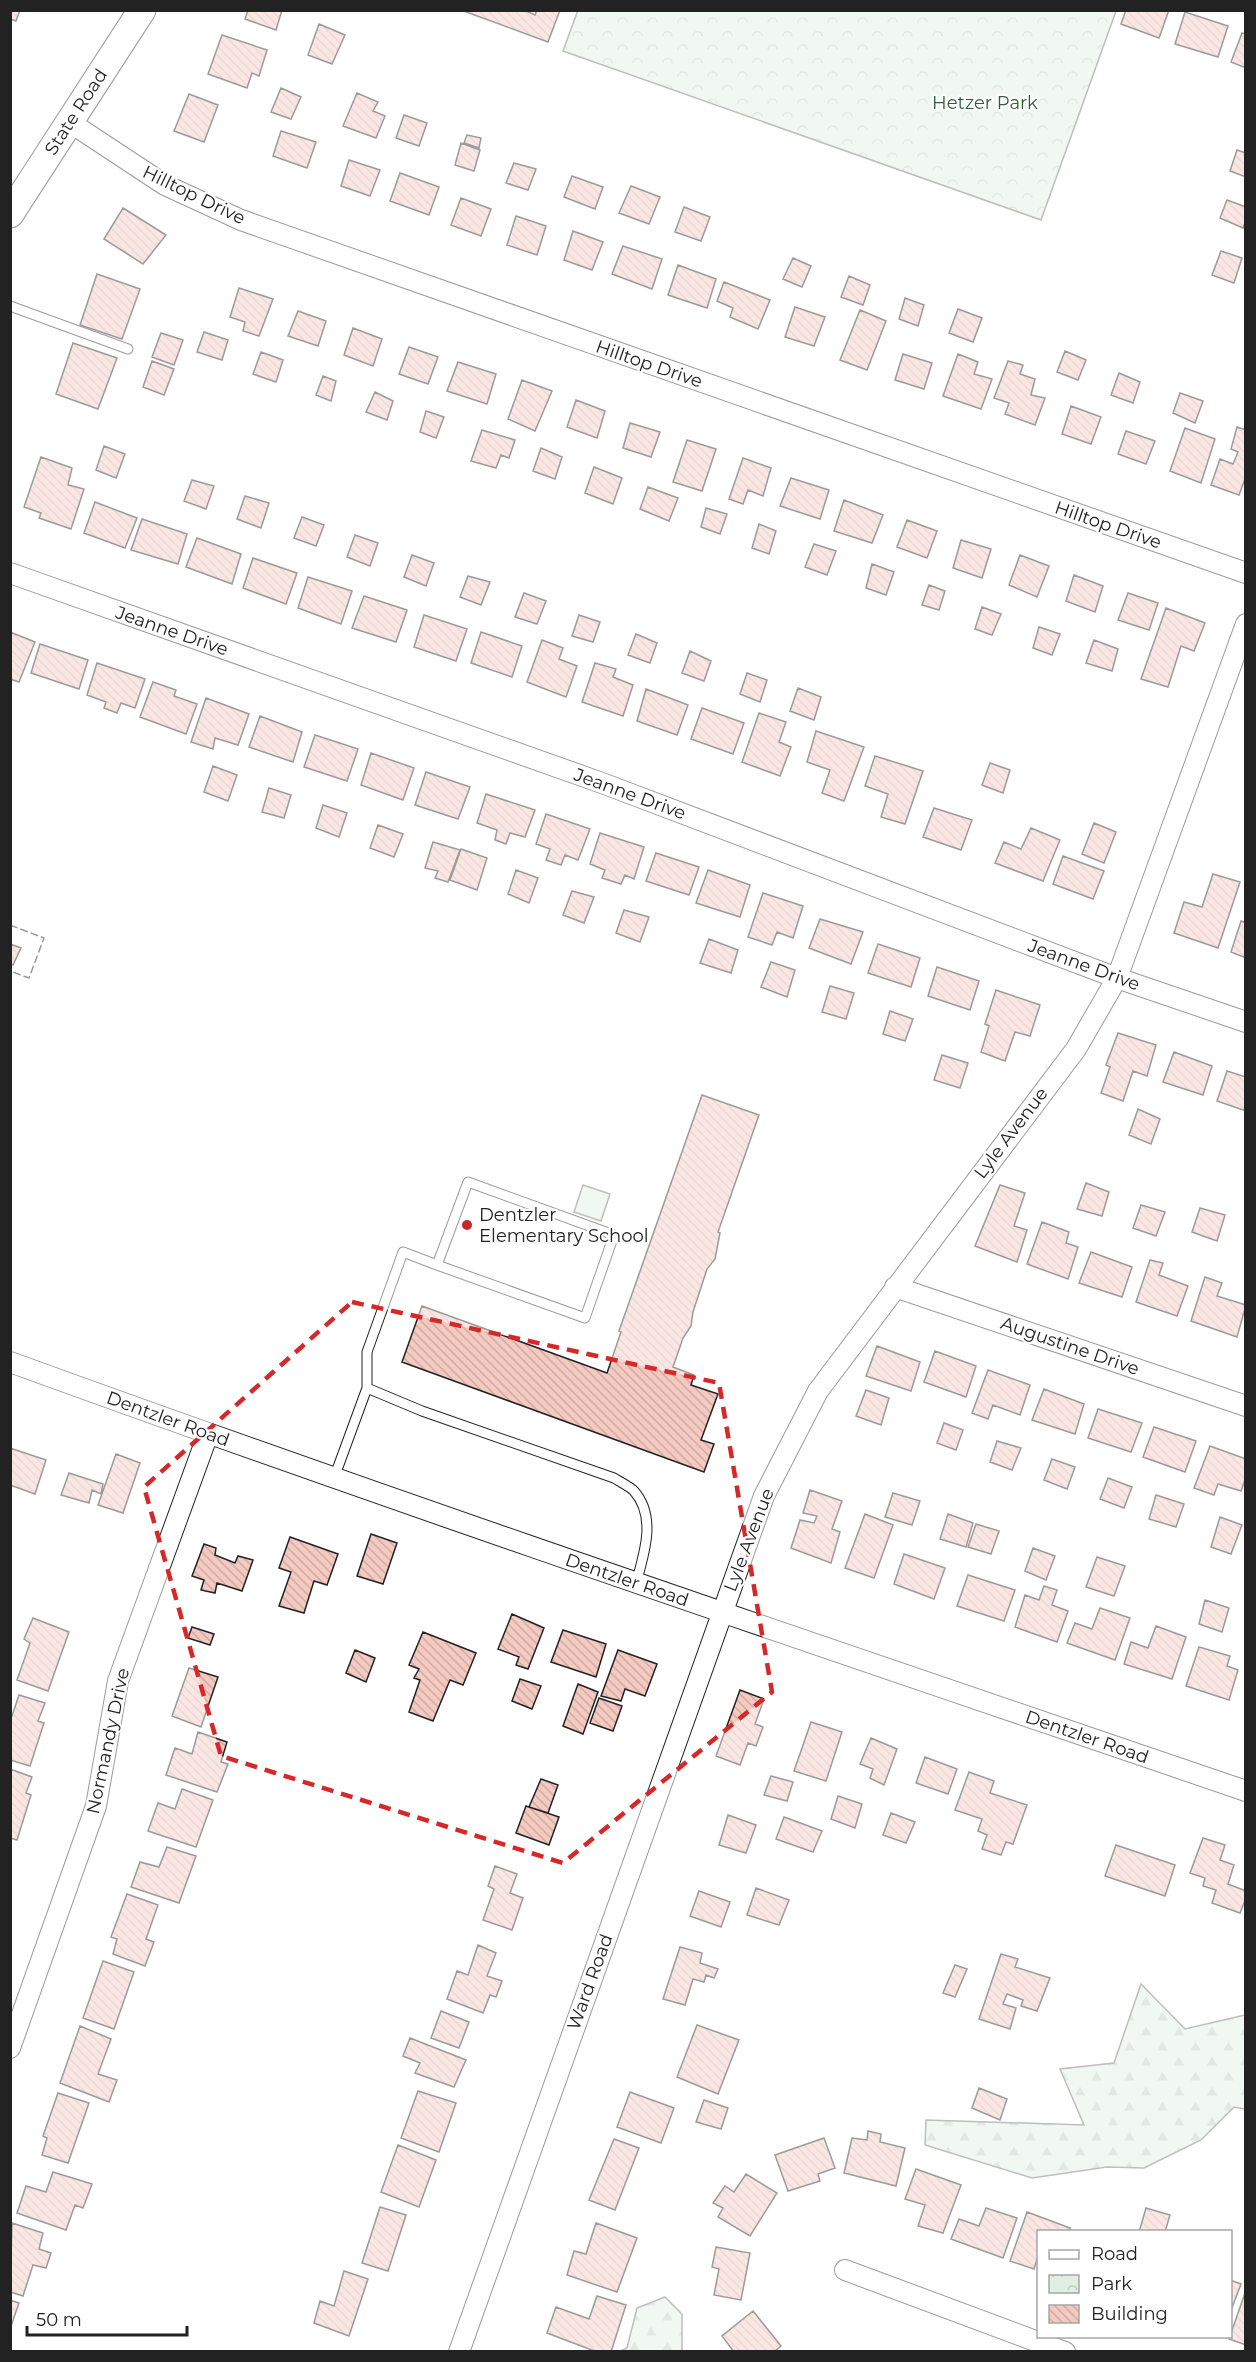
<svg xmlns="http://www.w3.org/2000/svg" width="1256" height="2362" font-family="Montserrat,sans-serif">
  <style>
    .forest { fill: url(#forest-firs); stroke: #6f6f6f; stroke-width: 1.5 }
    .park { fill: url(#park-crowns); stroke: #6f6f6f; stroke-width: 1.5 }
    .pitch { fill: #e0efe3; stroke: #6f6f6f; stroke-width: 1.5 }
    .building { fill: url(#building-back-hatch); stroke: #222; stroke-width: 1.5 }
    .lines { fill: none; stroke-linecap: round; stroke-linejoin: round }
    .lane-casing { stroke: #222; stroke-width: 11 }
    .street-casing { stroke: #222; stroke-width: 22 }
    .secondary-casing { stroke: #222; stroke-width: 29 }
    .lane { stroke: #fff; stroke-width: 9 }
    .street { stroke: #fff; stroke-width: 20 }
    .secondary { stroke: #fff; stroke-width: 27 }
    .fence { stroke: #222; stroke-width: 1.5; stroke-dasharray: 8 3; stroke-linecap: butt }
    .marked { fill: none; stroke: #d62828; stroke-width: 4.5; stroke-dasharray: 12 8; stroke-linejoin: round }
    .poi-dot { fill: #c62828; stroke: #fff; stroke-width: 2 }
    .labels { text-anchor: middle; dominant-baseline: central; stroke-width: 4.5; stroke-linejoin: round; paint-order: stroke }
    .park-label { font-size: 18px; fill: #2f5e38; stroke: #fff }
    .street-label { font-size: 18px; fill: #222; stroke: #fff }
    .poi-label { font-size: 18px; fill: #222; stroke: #fff; text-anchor: start }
  </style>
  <defs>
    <pattern id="forest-firs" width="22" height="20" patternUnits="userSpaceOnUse" patternTransform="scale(1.5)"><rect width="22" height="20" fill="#e0efe3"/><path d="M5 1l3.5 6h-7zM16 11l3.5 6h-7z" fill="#c0cdc2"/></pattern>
    <pattern id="park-crowns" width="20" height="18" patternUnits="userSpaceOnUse" patternTransform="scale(1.5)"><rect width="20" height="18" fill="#e0efe3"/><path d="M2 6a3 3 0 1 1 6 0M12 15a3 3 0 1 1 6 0" fill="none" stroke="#c0cdc2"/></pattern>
    <pattern id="building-back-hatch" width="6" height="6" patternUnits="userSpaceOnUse" patternTransform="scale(1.5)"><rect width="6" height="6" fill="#f3c9c0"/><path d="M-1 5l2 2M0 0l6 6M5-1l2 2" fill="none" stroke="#d0aca5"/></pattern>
  </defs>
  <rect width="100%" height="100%" fill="#fff"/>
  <path class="forest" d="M1141,1984L1185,2029L1245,2015V2109L1234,2107L1201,2140L1144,2168L1107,2167L1032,2178L925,2145L926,2120L1084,2125L1060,2069L1114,2063Z
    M665,2297L682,2314V2351H620L627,2348L637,2308Z"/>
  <path class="park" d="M578,10H1116V11L1041,220L563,51Z"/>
  <path class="pitch" d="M583,1185L610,1194L601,1221L574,1212Z"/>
  <path class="building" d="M10,10H20L16,21L10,19Z
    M248,10H282L276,30L245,19Z
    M461,10H524L535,15L537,10H560L548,42Z
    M1126,10H1169L1159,38L1121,24Z
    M1185,12L1228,26L1218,57L1175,44Z
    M319,24L345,35L332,64L308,55Z
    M1242,33L1246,34V68L1231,62Z
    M222,35L267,50L259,76L252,73L247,88L208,74Z
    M281,88L301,97L291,119L271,112Z
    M357,93L378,102L373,111L385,116L376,138L343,126Z
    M189,94L218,105L204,142L174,131Z
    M404,115L427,123L419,146L396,138Z
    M281,131L316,142L307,168L273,156Z
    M467,135L481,138L479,148L464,143Z
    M461,143L480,150L474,171L455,165Z
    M1237,150L1246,153V177L1230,171Z
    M349,160L380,170L370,196L341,186Z
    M514,163L536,169L528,190L506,183Z
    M400,173L439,187L429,215L390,201Z
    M572,176L603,187L595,209L564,197Z
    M631,186L660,197L649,224L619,213Z
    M461,198L491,209L481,236L451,225Z
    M1227,200L1246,207V220L1243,228L1220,218Z
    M684,207L710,217L701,241L675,232Z
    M123,208L166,235L143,264L104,239Z
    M516,216L546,226L537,255L507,245Z
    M573,231L603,242L592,270L564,260Z
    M623,246L662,259L652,289L612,274Z
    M1221,251L1242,258L1234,283L1212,275Z
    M793,258L811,266L802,287L783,279Z
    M678,265L716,279L707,308L668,295Z
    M97,274L140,289L122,339L80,325Z
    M849,276L870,285L863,305L841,297Z
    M724,282L770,300L758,329L730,317L733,308L717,301Z
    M239,288L273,299L259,336L243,331L245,322L230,317Z
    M905,298L924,305L918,326L899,319Z
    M795,307L825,317L814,346L785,337Z
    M958,309L982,318L973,342L949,333Z
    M860,310L886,321L867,370L840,360Z
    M298,311L326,321L318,346L288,336Z
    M353,328L382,339L373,366L344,355Z
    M204,332L228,340L222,360L197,352Z
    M161,333L183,340L174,365L152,357Z
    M73,343L117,358L98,409L56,394Z
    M409,347L438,357L428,384L399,374Z
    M1065,351L1086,360L1078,380L1057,372Z
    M261,352L283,360L276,382L253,374Z
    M903,354L932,363L924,389L895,380Z
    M958,354L978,362L974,374L992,379L981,409L943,396Z
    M152,361L174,369L164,395L143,387Z
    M1008,361L1023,365L1020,374L1035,379L1031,395L1045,398L1035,425L1005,414L1009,403L994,398Z
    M458,362L496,374L487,404L447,391Z
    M1119,373L1140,382L1133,403L1111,395Z
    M323,376L336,381L331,401L316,395Z
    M522,380L552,391L535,431L508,419Z
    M375,392L393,401L387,420L366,412Z
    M1180,393L1203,401L1195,423L1173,413Z
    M576,400L605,411L597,438L567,427Z
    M1071,406L1101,417L1091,444L1062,434Z
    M426,411L444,417L436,438L420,432Z
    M630,423L660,432L651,457L623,448Z
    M1237,427L1246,430V476L1239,495L1211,485L1220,459L1233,464L1238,452L1231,449Z
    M1185,428L1215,439L1201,483L1170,471Z
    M482,430L515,440L509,458L501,455L496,468L471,461Z
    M1126,431L1155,441L1146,464L1118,454Z
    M687,440L716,449L702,491L673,482Z
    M104,446L125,454L116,478L96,470Z
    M541,448L562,457L555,479L533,471Z
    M41,457L72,468L68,485L84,489L71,529L39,518L41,513L24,507Z
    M743,458L771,468L763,496L748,490L743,504L729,499Z
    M594,467L622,478L613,504L585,493Z
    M791,478L829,490L820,519L780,506Z
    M192,480L214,486L206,509L184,501Z
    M648,487L678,498L669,521L640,509Z
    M245,496L269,503L261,528L237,519Z
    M844,500L883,515L872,543L834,531Z
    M95,502L137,518L125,548L84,533Z
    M706,508L727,514L720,534L701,527Z
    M302,517L324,525L316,546L294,538Z
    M142,519L187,534L178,564L131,550Z
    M907,520L937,531L927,558L897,547Z
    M759,524L776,531L769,554L752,548Z
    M355,535L378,543L370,566L347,557Z
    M197,538L241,554L232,584L186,567Z
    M961,540L991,549L982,578L953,568Z
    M814,544L836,551L827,575L805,567Z
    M412,555L434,563L426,586L404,577Z
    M1020,555L1049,566L1037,597L1009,585Z
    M253,558L297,573L286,604L243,588Z
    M872,564L894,572L886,595L866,588Z
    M1074,575L1103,586L1095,612L1066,601Z
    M468,576L490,582L481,605L460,597Z
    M308,577L352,591L341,624L298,608Z
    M929,585L945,591L939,610L922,605Z
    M524,593L546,601L537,624L515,617Z
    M1128,593L1158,603L1149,630L1118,620Z
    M364,596L407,610L396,642L352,628Z
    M982,607L1001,614L992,635L975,629Z
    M1166,608L1205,623L1194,651L1181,646L1168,687L1141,679Z
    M424,615L467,629L456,661L414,647Z
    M579,615L600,622L593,642L572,636Z
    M1039,627L1060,634L1052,655L1033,648Z
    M10,632L35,642L19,682L10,679Z
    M481,632L522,646L512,677L471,663Z
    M636,634L657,643L650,663L628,655Z
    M542,640L563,648L559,659L577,666L566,697L527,682Z
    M1094,640L1118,649L1112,671L1086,663Z
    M40,644L88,660L79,689L31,673Z
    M690,651L711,661L704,681L682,673Z
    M97,663L145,679L135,708L121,703L117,713L104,708L106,702L87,695Z
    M595,663L616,669L613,677L633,685L623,716L582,702Z
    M747,673L767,680L760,702L740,694Z
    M153,682L176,690L174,696L197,704L186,734L140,717Z
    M798,688L821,697L814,720L790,711Z
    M646,689L688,705L677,735L637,721Z
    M206,698L249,714L238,745L215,738L213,749L191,742Z
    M702,708L744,723L733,754L691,739Z
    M759,713L786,722L779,742L791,747L780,776L742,762Z
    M260,716L302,732L293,762L249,747Z
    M816,731L864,747L844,801L822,793L830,770L807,762Z
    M315,735L358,749L347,781L304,767Z
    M371,753L414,768L403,800L361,785Z
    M875,756L923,771L905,824L881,817L888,794L865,786Z
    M990,763L1010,770L1003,793L982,785Z
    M213,766L237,775L228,801L204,792Z
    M426,772L470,787L458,819L415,805Z
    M269,788L291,795L284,818L262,812Z
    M486,794L535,810L525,837L510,833L506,844L495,840L497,830L477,823Z
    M323,805L347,813L339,837L316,828Z
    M934,808L972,820L961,850L923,837Z
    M546,814L590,829L578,860L565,855L561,865L546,860L550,849L536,844Z
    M1094,823L1116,832L1104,863L1082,854Z
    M378,825L403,834L394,857L370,848Z
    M1031,828L1060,840L1043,881L995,863L1004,842L1021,849Z
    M600,833L644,847L634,879L625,875L621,884L602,878L605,870L590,864Z
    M433,842L460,850L448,882L435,878L438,871L425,868Z
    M461,849L487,858L477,890L450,880Z
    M656,853L699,867L689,895L646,881Z
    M1063,856L1104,871L1093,899L1053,884Z
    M516,870L538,878L529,903L508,894Z
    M708,870L750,885L740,917L696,903Z
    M1213,874L1240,882L1218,948L1174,933L1184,902L1202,907Z
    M572,891L594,897L584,923L563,915Z
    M763,893L803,906L793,938L777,932L772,945L748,937Z
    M624,910L649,917L640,942L616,933Z
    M820,919L863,932L851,964L809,948Z
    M1241,921L1246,923V958L1231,952Z
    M709,939L738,950L731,973L700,963Z
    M10,944L21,948L13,965L10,964Z
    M878,944L920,958L911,987L868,973Z
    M771,962L795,970L787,997L761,987Z
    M937,967L979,981L970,1010L928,996Z
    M830,986L854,993L846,1019L822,1012Z
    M996,990L1040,1005L1030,1036L1015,1032L1005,1061L981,1052L989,1026L985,1024Z
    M890,1011L913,1019L905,1041L883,1034Z
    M1118,1033L1156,1045L1147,1076L1133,1071L1123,1101L1101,1093L1110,1067L1106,1065Z
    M1174,1052L1212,1066L1203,1095L1163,1082Z
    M942,1055L968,1063L960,1088L934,1080Z
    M1227,1071L1246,1077V1111L1217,1101Z
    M702,1095L759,1115L718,1232L720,1233L715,1259L707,1269L693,1312L691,1326L683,1338L673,1367L694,1375L691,1385L718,1394L701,1440L714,1444L704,1472L402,1362L422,1306L607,1373L621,1332L619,1331Z
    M1138,1109L1160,1119L1151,1144L1129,1135Z
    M1086,1183L1109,1192L1102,1216L1077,1209Z
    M1000,1185L1025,1193L1014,1226L1027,1230L1017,1262L975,1246Z
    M1141,1205L1165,1212L1156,1236L1133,1228Z
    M1200,1208L1225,1215L1217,1241L1192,1232Z
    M1042,1222L1069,1232L1066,1243L1078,1247L1068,1279L1027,1264Z
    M1091,1252L1132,1267L1122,1297L1079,1283Z
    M1150,1260L1163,1263L1159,1275L1188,1286L1177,1316L1136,1302Z
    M1205,1277L1222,1283L1217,1296L1246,1305L1237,1337L1191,1321Z
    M877,1346L920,1362L911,1391L866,1376Z
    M935,1351L976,1366L966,1397L924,1382Z
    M988,1370L1030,1385L1020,1415L993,1405L988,1419L972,1413Z
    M1044,1389L1084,1404L1075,1434L1032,1420Z
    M866,1390L889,1398L881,1425L856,1416Z
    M1098,1409L1142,1423L1131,1452L1088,1438Z
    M944,1423L963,1430L956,1450L937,1443Z
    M1154,1427L1196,1441L1185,1472L1143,1457Z
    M997,1441L1021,1448L1012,1470L990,1462Z
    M1210,1446L1246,1459V1477L1241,1491L1218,1484L1214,1495L1194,1488Z
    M10,1448L46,1460L35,1494L10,1485Z
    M116,1454L140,1463L123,1513L98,1505Z
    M1052,1459L1075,1467L1067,1489L1044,1480Z
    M69,1473L103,1484L101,1494L92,1490L89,1503L61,1495Z
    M1108,1478L1132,1487L1124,1508L1100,1499Z
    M810,1490L842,1501L832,1529L840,1532L831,1563L791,1548L800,1520L814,1523L817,1516L803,1513Z
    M893,1493L920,1501L912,1525L885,1517Z
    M1156,1495L1184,1504L1176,1527L1149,1519Z
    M865,1514L893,1525L874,1578L845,1568Z
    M948,1514L973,1523L966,1547L940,1539Z
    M1220,1517L1242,1525L1231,1554L1211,1547Z
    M976,1524L999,1531L991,1554L968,1547Z
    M371,1534L397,1543L383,1584L357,1576Z
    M290,1537L338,1554L327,1585L314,1581L304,1613L279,1606L291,1572L279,1568Z
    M204,1544L216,1548L215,1555L235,1563L238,1556L253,1560L242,1591L217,1583L215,1593L201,1590L204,1580L192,1576Z
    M1033,1548L1055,1556L1046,1580L1025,1571Z
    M904,1554L945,1568L934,1599L894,1584Z
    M1097,1557L1125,1566L1114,1596L1086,1587Z
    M968,1575L1015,1590L1004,1621L957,1606Z
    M1044,1586L1057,1590L1052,1605L1068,1611L1057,1642L1015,1627L1025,1595L1039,1600Z
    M1205,1600L1229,1608L1222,1632L1199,1624Z
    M1100,1608L1130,1618L1115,1660L1067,1643L1075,1623L1092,1629Z
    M512,1614L544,1628L528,1669L516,1665L519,1657L498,1649Z
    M33,1618L69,1632L48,1691L17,1680L30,1643L24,1639Z
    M1156,1626L1186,1637L1172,1679L1124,1664L1131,1642L1148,1648Z
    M192,1627L214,1634L210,1645L188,1638Z
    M563,1630L606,1644L596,1677L551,1662Z
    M423,1632L476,1653L463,1685L450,1680L433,1721L409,1712L420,1680L414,1678L419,1669L409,1665Z
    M1199,1647L1230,1656L1227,1666L1238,1670L1229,1700L1186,1686Z
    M355,1650L375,1658L366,1682L346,1673Z
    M618,1650L657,1664L645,1696L625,1689L621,1701L601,1696Z
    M189,1668L218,1677L201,1727L172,1716Z
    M520,1679L541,1686L532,1709L512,1701Z
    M578,1684L598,1692L583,1734L563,1726Z
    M740,1690L764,1699L755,1724L763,1727L756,1746L748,1743L740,1765L716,1756Z
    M19,1695L45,1703L38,1721L44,1723L30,1766L10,1760V1716H12Z
    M599,1698L622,1706L613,1731L590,1723Z
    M811,1722L842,1732L826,1781L794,1771Z
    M198,1732L227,1742L221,1762L228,1764L217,1792L166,1775L175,1748L192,1754Z
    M871,1738L897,1749L884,1785L870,1778L873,1769L860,1764Z
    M925,1757L957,1769L948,1794L916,1783Z
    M10,1769L32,1777L26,1793L31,1795L17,1840L10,1838Z
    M969,1772L994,1781L990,1793L1027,1805L1013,1844L1006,1842L1001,1855L982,1849L987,1835L978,1831L982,1819L955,1810Z
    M771,1776L793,1782L787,1801L764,1795Z
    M541,1779L558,1785L548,1813L529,1807Z
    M182,1789L213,1800L196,1847L148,1831L158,1803L175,1809Z
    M838,1796L862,1804L855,1828L831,1819Z
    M526,1806L559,1817L549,1845L516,1833Z
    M891,1813L915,1822L906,1843L883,1835Z
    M728,1815L756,1825L746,1853L719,1845Z
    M784,1817L822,1831L813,1852L776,1839Z
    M1203,1838L1225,1845L1220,1860L1234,1865L1228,1884L1246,1891V1898L1240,1913L1212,1903L1216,1890L1203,1886L1205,1878L1190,1873Z
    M1116,1845L1175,1865L1165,1896L1105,1876Z
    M167,1847L196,1856L179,1903L131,1887L140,1862L159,1867Z
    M495,1866L517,1874L510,1893L523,1898L512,1930L483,1920L494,1889L488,1886Z
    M756,1888L789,1900L779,1925L747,1915Z
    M699,1891L730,1902L721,1927L690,1916Z
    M127,1894L158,1905L146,1939L154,1942L145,1966L113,1954L117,1939L111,1937Z
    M478,1945L496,1953L487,1976L502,1981L496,1997L490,1995L483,2013L447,1999L457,1971L468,1975Z
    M680,1947L702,1953L700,1963L718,1969L714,1978L706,1975L704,1982L693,1979L685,2005L663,1999Z
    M1001,1954L1018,1959L1015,1967L1050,1978L1037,2011L1021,2006L1023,2000L1007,1994L1003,2004L1016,2008L1010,2029L979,2019Z
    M103,1961L134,1972L114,2029L83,2018Z
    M955,1965L967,1969L955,1997L943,1993Z
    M441,2011L469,2022L459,2048L431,2038Z
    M697,2025L739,2040L718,2094L677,2077Z
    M80,2026L111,2039L98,2074L117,2080L109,2102L60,2083Z
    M410,2038L466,2060L454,2087L415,2073L420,2063L403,2056Z
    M979,2088L1007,2099L1000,2120L972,2108Z
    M418,2091L456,2103L439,2152L401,2138Z
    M630,2092L674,2108L661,2143L617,2127Z
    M58,2093L89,2103L68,2163L42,2155L47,2138L43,2136Z
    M704,2100L728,2108L721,2129L696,2122Z
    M868,2131L881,2134L880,2142L905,2148L896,2186L844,2173L852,2138L867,2140Z
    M824,2138L835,2168L818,2174L820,2181L788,2191L775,2155Z
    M614,2139L639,2148L615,2210L589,2200Z
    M398,2145L436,2160L419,2207L381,2192Z
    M916,2169L961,2185L943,2233L918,2226L925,2205L905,2199Z
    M53,2172L92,2184L83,2208L75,2205L66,2230L17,2213L26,2186L46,2192Z
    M746,2174L777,2193L750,2236L718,2217L723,2208L713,2203L725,2186L734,2192Z
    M380,2207L406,2215L388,2271L362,2263Z
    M986,2208L1017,2218L1003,2258L951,2239L959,2219L979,2226Z
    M1146,2208L1170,2215L1165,2232H1139Z
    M1027,2212L1070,2228L1069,2232H1038V2256L1034,2269L1010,2261Z
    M12,2223L43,2233L39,2249L51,2253L46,2268L33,2265L23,2296L10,2292Z
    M596,2223L637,2238L617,2292L567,2275L574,2251L586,2254Z
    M716,2247L750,2253L741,2300L714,2295L719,2269L712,2267Z
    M344,2271L368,2279L349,2336L314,2323L320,2301L334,2306Z
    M1230,2280L1241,2284L1230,2313Z
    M1246,2290V2345L1229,2339Z
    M597,2296L626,2305L611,2352H597L547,2333L556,2307L589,2319Z
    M10,2300L19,2303L10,2329Z
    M753,2311L781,2346L774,2352H734L722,2336Z"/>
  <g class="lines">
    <g class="lane-casing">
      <path id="lane" d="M10,306L128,349
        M468,1182L614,1235L585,1318L437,1265Z
        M367,1388L422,1411L614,1478C620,1482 629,1486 634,1491C657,1517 644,1554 636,1583
        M334,1478L367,1388V1352L403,1252L437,1265"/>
    </g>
    <g class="street-casing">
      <path id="street" d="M68,121L165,185L241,220L1246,573
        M10,573L602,783L1117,978L1246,1022
        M895,1287L1246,1406
        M10,1362C420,1511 833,1650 1246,1791
        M10,2048L96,1806L118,1681L208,1434
        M845,2270L1065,2352
        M459,2352L764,1496L818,1391L1076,1049L1117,978L1246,624"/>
    </g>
    <g class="secondary-casing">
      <path id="secondary" d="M10,214L142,10"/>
    </g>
    <use href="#lane" class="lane"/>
    <use href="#street" class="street"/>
    <use href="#secondary" class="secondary"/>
    <path class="fence" d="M10,925L44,938L29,978L10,971"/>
  </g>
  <path d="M0 0H1256V2362H0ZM352,1302L719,1383L772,1692L563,1863L221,1756L144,1487Z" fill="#fff" fill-opacity=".55" fill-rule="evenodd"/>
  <path class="marked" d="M352,1302L719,1383L772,1692L563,1863L221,1756L144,1487Z"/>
  <circle class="poi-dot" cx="467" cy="1225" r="6"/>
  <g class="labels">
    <g class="park-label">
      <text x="985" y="103">Hetzer Park</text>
    </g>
    <g class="street-label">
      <text transform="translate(76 112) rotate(-57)">State Road</text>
      <text transform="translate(194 195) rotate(26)">Hilltop Drive</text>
      <text transform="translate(649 364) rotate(19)">Hilltop Drive</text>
      <text transform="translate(1108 525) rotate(19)">Hilltop Drive</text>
      <text transform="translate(172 631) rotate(19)">Jeanne Drive</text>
      <text transform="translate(630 794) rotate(20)">Jeanne Drive</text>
      <text transform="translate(1084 965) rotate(20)">Jeanne Drive</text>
      <text transform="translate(1011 1133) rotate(-53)">Lyle Avenue</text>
      <text transform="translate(1070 1346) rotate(19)">Augustine Drive</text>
      <text transform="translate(168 1419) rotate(20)">Dentzler Road</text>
      <text transform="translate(749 1540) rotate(-69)">Lyle Avenue</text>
      <text transform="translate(627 1580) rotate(19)">Dentzler Road</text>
      <text transform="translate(1087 1737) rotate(19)">Dentzler Road</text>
      <text transform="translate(108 1741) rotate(-78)">Normandy Drive</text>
      <text transform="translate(590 1982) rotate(-70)">Ward Road</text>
    </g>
    <g class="poi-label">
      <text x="479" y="1215">Dentzler<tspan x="479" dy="21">Elementary School</tspan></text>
    </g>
  </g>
  <rect width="1256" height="2362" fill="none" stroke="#222222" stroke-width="24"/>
  <rect x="1037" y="2230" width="195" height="108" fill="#ffffff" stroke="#a7a7a7" stroke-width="1.5"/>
  <rect x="1049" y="2250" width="30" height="9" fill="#ffffff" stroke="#a7a7a7" stroke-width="1.5"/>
  <text x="1091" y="2260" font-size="18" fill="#222222">Road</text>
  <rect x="1049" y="2275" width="30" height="18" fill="url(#park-crowns)" stroke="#a7a7a7" stroke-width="1.5"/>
  <text x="1091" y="2290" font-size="18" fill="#222222">Park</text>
  <rect x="1049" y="2305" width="30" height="18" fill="url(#building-back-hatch)" stroke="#a7a7a7" stroke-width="1.5"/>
  <text x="1091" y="2320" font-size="18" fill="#222222">Building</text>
  <path d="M27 2326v9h160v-9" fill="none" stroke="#222222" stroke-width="3"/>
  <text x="36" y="2326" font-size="18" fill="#222222" stroke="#ffffff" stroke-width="4.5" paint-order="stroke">50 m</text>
</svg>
